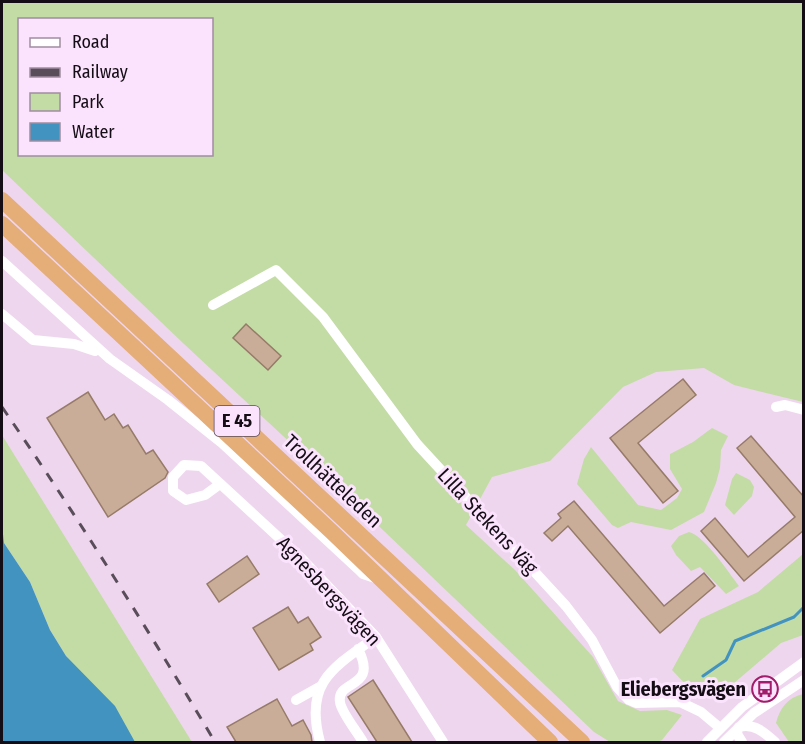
<svg xmlns="http://www.w3.org/2000/svg" width="805" height="744" font-family="'Fira Sans Condensed',sans-serif">
  <style>
    .green { fill: #c3dca5; fill-rule: evenodd }
    .water { fill: #4293c0 }
    .lines { fill: none; stroke-linecap: round; stroke-linejoin: round }
    .stream { stroke: #4293c0; stroke-width: 3 }
    .building { fill: #c9ad99; stroke: #967b68; stroke-width: 1.5 }
    .minor { stroke: #fff; stroke-width: 10 }
    .highway { stroke: #e5ad77; stroke-width: 16 }
    .rail { stroke: #5a4d5a; stroke-width: 3; stroke-dasharray: 10 10; stroke-linecap: butt }
    .labels { text-anchor: middle; dominant-baseline: central; stroke-width: 6; stroke-linejoin: round; paint-order: stroke }
    .shield { fill: #fce3fd; stroke: #5a4d5b; stroke-width: 1.5 }
    .shield-label { font-size: 18px; font-weight: bold; fill: #150d15 }
    .street-label { font-size: 20px; fill: #150d15; stroke: #fce3fd }
    .poi-label { font-size: 20px; font-weight: bold; fill: #150d15; stroke: #fce3fd; text-anchor: end }
  </style>
  <rect width="100%" height="100%" fill="#efd6ef"/>
  <path class="green" d="M2,2H803V402L734,385L704,368L656,372L623,387L550,461L492,477L466,525L515,570L593,657L618,701L640,711L667,710L682,715L662,740L657,742H610L594,732L339,488L184,344L2,170ZM20,20H212V154H20Z
    M712,428L728,436L721,450L720,468L716,483L704,512L671,530L631,522L618,528L612,525L577,484L584,459L591,447L638,505L661,510L677,498L682,489L670,469V454L693,442Z
    M2,435L192,742H135L66,656L50,630L30,582L4,543L2,525Z
    M736,473L750,480L754,487L752,496L734,515L725,505L732,479Z
    M689,532C704,535 729,573 739,586L726,594L700,567L691,571L676,555L671,546L679,536Z
    M803,554V635L781,643L720,695C691,692 691,690 672,670L700,619L758,592Z
    M803,694V742H789L776,723C780,708 787,698 803,694Z"/>
  <path class="water" d="M2,525L4,543L30,582L50,630L66,656L115,706L135,742H2Z"/>
  <g class="lines">
    <path class="stream" d="M703,676L726,660L735,641L794,617L804,607"/>
  </g>
  <path class="building" d="M246,324L281,356L268,370L233,338Z
    M683,379L696,395L638,443L678,491L663,503L610,438Z
    M88,392L105,420L114,414L123,428L128,425L146,454L153,450L168,472L165,478L108,517L47,418Z
    M751,436L804,497V530L744,581L701,531L715,518L748,557L795,517L737,448Z
    M574,501L664,606L704,573L715,586L660,633L568,526L552,541L544,533L561,518L558,514Z
    M247,556L259,574L219,602L207,584Z
    M288,607L298,623L308,617L321,637L310,644L313,650L279,670L253,628Z
    M373,680L412,742H377L348,697Z
    M277,699L292,726L303,720L311,735L312,742H236L227,727Z"/>
  <g class="lines">
    <path class="minor" d="M2,261L110,359L168,400L222,443L358,569L363,574L375,578
      M213,305L276,270L323,317L417,444L566,606L592,640L617,687L629,700L636,703L680,702L701,712L720,728
      M2,314L33,340L74,344L95,351
      M776,407L785,405L804,410
      M220,484L205,495L186,500L173,491V477L184,465L201,466L302,559L376,637L443,742
      M358,649C379,690 336,679 340,702C341,712 358,733 363,742
      M296,700L321,686
      M739,727C754,723 764,732 775,742
      M738,728L737,734L742,742
      M320,742C304,683 332,668 376,637
      M707,742L742,707L804,662
      M724,742L754,713L804,680"/>
    <path class="highway" d="M2,200L582,742
      M2,224L332,532L550,742"/>
    <path class="rail" d="M2,407C77,516 147,628 215,742"/>
  </g>
  <defs>
    <g id="bus-ring" transform="scale(1.35)"><circle r="9.5" fill="#fce3fd" stroke="#a11c6a" stroke-width="1.5"/><path d="M-5-6H5V4H4V6H2V4H-2V6H-4V4H-5ZM-3.5-4V0h7V-4ZM-3.5 1.2v1.5H-2V1.2ZM2 1.2v1.5H3.5V1.2Z" fill="#a11c6a"/></g>
  </defs>
  <g fill-rule="evenodd">
    <use href="#bus-ring" x="765" y="689"/>
  </g>
  <g class="labels">
    <rect class="shield" x="214.5" y="406" width="45" height="30" rx="4.5"/>
    <g class="shield-label">
      <text x="237" y="421">E 45</text>
    </g>
    <g class="street-label">
      <text transform="translate(333 481) rotate(43)">Trollhätteleden</text>
      <text transform="translate(488 521) rotate(47)">Lilla Stekens Väg</text>
      <text transform="translate(329 591) rotate(47)">Agnesbergsvägen</text>
    </g>
    <g class="poi-label">
      <text x="746" y="689">Eliebergsvägen</text>
    </g>
  </g>
  <rect width="805" height="744" fill="none" stroke="#150d15" stroke-width="6"/>
  <rect x="18" y="18" width="195" height="138" fill="#fce3fd" stroke="#a08da0" stroke-width="1.5"/>
  <rect x="30" y="38" width="30" height="9" fill="#ffffff" stroke="#a08da0" stroke-width="1.5"/>
  <text x="72" y="48" font-size="18" fill="#150d15">Road</text>
  <rect x="30" y="68" width="30" height="9" fill="#5a4d5a" stroke="#a08da0" stroke-width="1.5"/>
  <text x="72" y="78" font-size="18" fill="#150d15">Railway</text>
  <rect x="30" y="93" width="30" height="18" fill="#c3dca5" stroke="#a08da0" stroke-width="1.5"/>
  <text x="72" y="108" font-size="18" fill="#150d15">Park</text>
  <rect x="30" y="123" width="30" height="18" fill="#4293c0" stroke="#a08da0" stroke-width="1.5"/>
  <text x="72" y="138" font-size="18" fill="#150d15">Water</text>
</svg>
